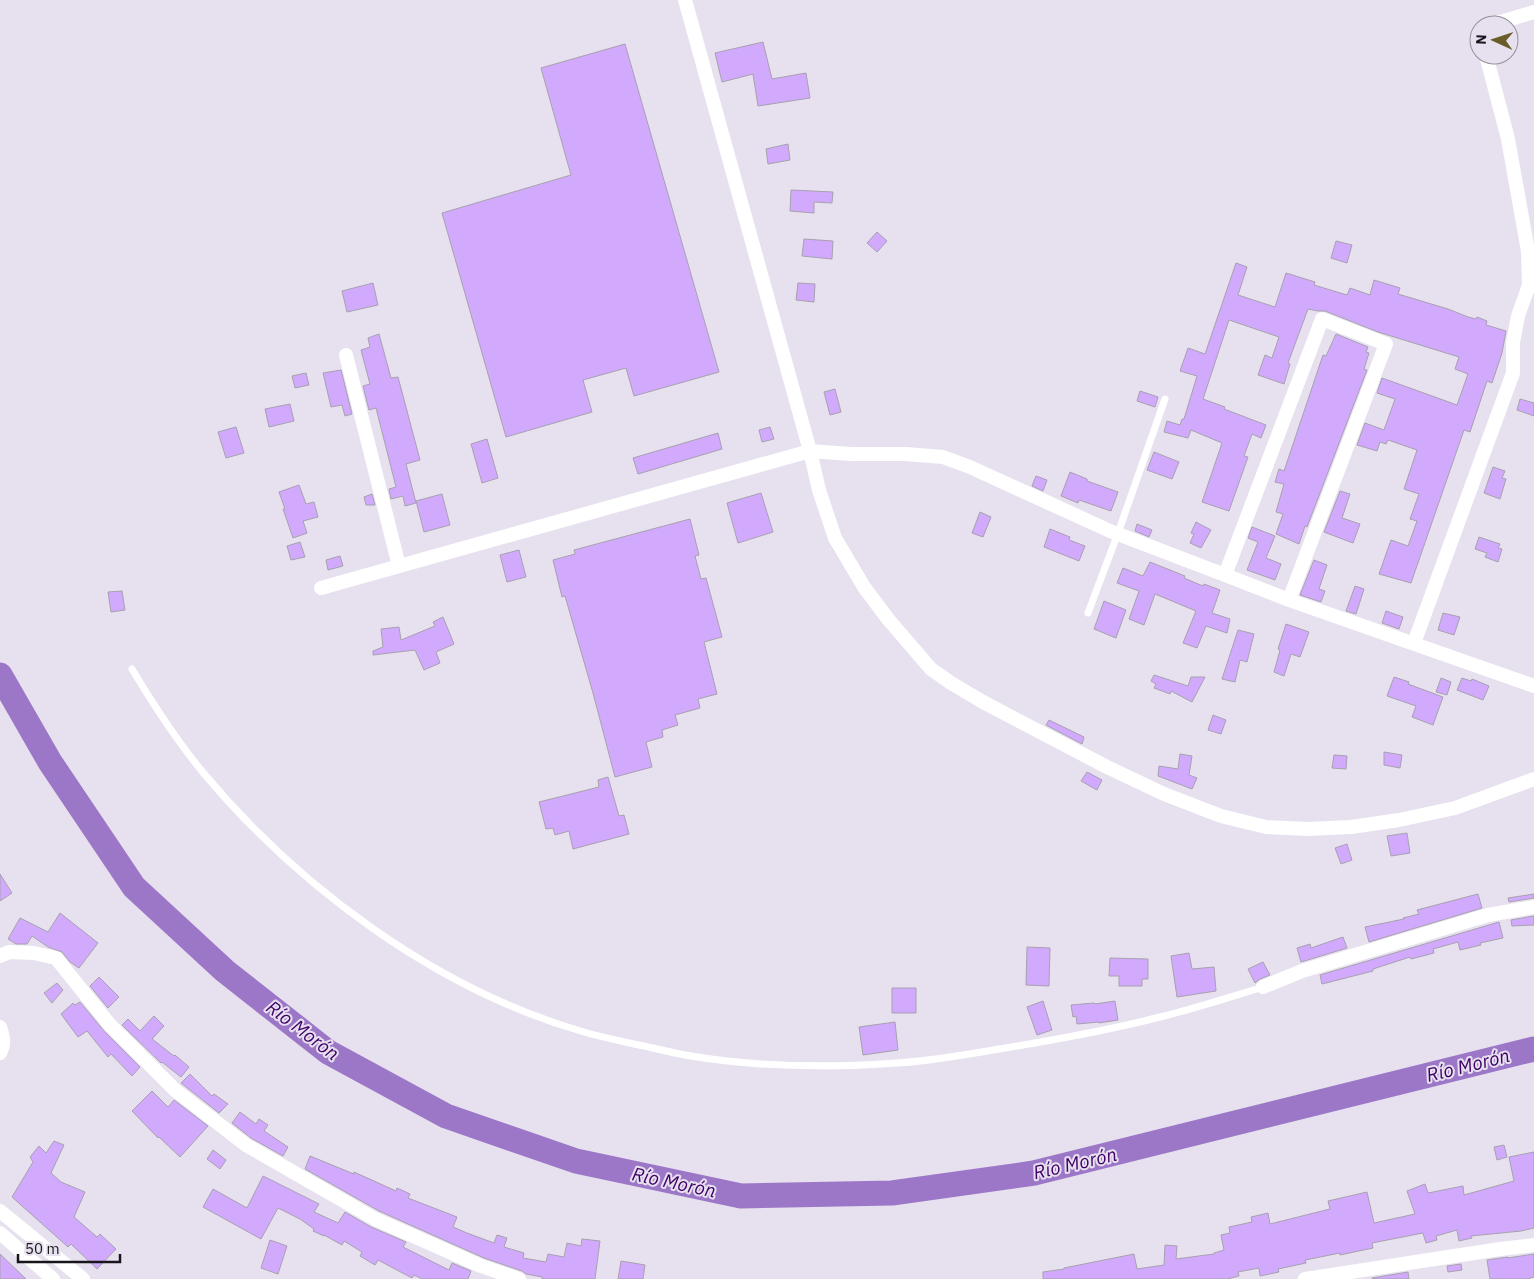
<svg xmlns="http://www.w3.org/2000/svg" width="1534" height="1279" font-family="'IBM Plex Sans',sans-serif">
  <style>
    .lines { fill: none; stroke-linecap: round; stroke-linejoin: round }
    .river { stroke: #9d77c7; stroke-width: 25 }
    .building { fill: #d1aafe; stroke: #a7a1ae }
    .lane { stroke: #fff; stroke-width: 7 }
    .street { stroke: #fff; stroke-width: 14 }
    .labels { text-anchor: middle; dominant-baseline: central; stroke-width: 4; stroke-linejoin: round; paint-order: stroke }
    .water-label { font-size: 19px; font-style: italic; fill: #400067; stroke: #e7e1ef }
  </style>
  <rect width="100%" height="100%" fill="#e7e1ef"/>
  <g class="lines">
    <path class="river" d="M0,675L50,762L134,887L225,971L328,1052L446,1116L576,1161L741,1196L892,1193L1034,1173L1534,1049"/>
  </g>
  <path class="building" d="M763,42L772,79L806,73L810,98L758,106L753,74L722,82L715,53Z
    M625,44L719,372L634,396L626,368L583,380L592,412L506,437L442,213L571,175L541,68Z
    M788,144L790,160L768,164L766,149Z
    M791,190L833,192L832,203L814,202V213L790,211Z
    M877,232L887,241L877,252L867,243Z
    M804,239L833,241L832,259L802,256Z
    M1336,241L1352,245L1347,263L1331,258Z
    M1236,263L1247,267L1238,295L1275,307L1286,273L1315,282L1314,285L1347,295L1350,288L1370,295L1374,280L1400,288L1398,294L1448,309L1468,317L1476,319L1477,317L1487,321L1486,325L1506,331L1502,353L1492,383L1487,381L1470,432L1464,430L1411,583L1379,574L1391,540L1408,546L1417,521L1410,519L1419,494L1404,489L1417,450L1388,440L1386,444L1380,442L1377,451L1357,445L1365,423L1384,430L1395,399L1377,393L1382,378L1457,405L1468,374L1455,369L1459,357L1378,332L1325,311H1318L1308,309L1288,363L1290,364L1284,384L1258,375L1265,355L1272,358L1279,337L1229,320L1203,399L1225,407L1224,409L1266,425L1261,438L1252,434L1244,456L1248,457L1229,511L1202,502L1222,443L1191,430L1188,438L1164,432L1167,421L1180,425L1182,419H1184L1197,376L1180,371L1188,348L1205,354Z
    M373,283L378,305L347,312L342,291Z
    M798,283L815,284L814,302L796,300Z
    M379,334L391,378L398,377L420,460L406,464L416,503L405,506L403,496L391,499L389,489L396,487L376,408L369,410L363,386L370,384L361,350L370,347L368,338Z
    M1336,334L1368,347L1366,352L1369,353L1364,369L1367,370L1307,527L1305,526L1299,544L1276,534L1283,514L1276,512L1284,484L1275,482L1279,469L1284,471L1323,355L1326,356Z
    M341,370L352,414L345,416L342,405L331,407L323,373Z
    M306,373L309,385L295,388L292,376Z
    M835,389L841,412L830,415L824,392Z
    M1140,391L1158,397L1155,407L1137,401Z
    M1520,399L1534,403V416L1517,410Z
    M290,404L294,421L269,427L265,409Z
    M236,427L244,453L226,458L218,432Z
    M770,427L774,439L762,442L759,430Z
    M718,433L722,449L638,474L633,458Z
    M487,439L498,478L482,483L471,444Z
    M1154,452L1179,462L1172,479L1147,470Z
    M1493,467L1505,471L1502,478L1506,479L1500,499L1484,493Z
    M1070,472L1087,479V481L1118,492L1111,511L1079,500L1078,503L1061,496Z
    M1036,476L1047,480L1043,491L1032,486Z
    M299,485L306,504L314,502L318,517L303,521L307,533L293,538L283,509H285L279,492Z
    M1340,491L1350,494L1342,518L1360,524L1353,543L1324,532Z
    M761,493L773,532L738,543L727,503Z
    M372,494L375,505H366L364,497Z
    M442,494L450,525L424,532L416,501Z
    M980,512L991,517L983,537L972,533Z
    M690,519L699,555L695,556L701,579L706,578L722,637L704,642L717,694L698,699L700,708L675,715L678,725L662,730L663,737L646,742L652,767L615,777L593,693L565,596L562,597L553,560L575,554L574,550Z
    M1196,522L1211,530L1201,548L1190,543L1194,534L1191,533Z
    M1137,524L1152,530L1149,537L1135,531Z
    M1252,527L1275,536L1266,558L1281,564L1275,580L1247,570L1258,542L1248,538Z
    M1050,529L1070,537L1069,540L1085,546L1079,561L1044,547Z
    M1479,537L1500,544L1498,548L1502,549L1498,562L1485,557L1487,553L1475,549Z
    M300,542L305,557L291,560L287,546Z
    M519,550L526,577L507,582L500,555Z
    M340,556L343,566L328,570L326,560Z
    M1314,560L1327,565L1319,589L1325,591L1321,602L1300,595Z
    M1150,562L1185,576L1184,578L1203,586L1204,584L1220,590L1212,613L1230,619L1227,633L1206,626L1197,648L1183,643L1196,611L1155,594L1144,625L1129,619L1139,591L1117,583L1123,568L1143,576Z
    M1355,586L1364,589L1356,614L1346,611Z
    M122,591L125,610L111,612L108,592Z
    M1104,601L1126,610L1116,638L1094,629Z
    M1386,611L1403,617L1399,629L1382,623Z
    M1443,613L1460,617L1454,635L1438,630Z
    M443,617L454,644L436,652L440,663L424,670L415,650L373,655V651L383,647L381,629L399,627L401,640L435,626L433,622Z
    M1286,624L1309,632L1300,657L1291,654L1284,676L1274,672L1280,650L1278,649Z
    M1238,630L1254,634L1247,662L1240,660L1235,682L1222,679Z
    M1154,675L1188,686L1191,677H1205L1192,702L1171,691L1170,694L1154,688L1156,684L1151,681Z
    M1394,677L1409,682L1408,684L1443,697L1433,725L1412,717L1416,706L1387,696Z
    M1441,678L1451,682L1447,695L1436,692Z
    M1462,678L1471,681L1472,679L1489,686L1483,700L1457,690Z
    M1213,715L1226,720L1221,734L1208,730Z
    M1049,720L1084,737L1082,744L1046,725Z
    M1384,752L1402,755L1400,768L1384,765Z
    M1180,754L1192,756L1189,775L1197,778L1192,789L1158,776L1159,766L1178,769Z
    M1334,755L1347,756L1346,769L1332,768Z
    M1087,772L1102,780L1097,790L1081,781Z
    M608,777L619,816L624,815L629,834L573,849L569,831L555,835L553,828L546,829L539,802L599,787L598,780Z
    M1407,833L1410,853L1391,856L1387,836Z
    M1347,844L1352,860L1341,864L1335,848Z
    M0,874L12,893L0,901Z
    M1478,894L1482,908L1369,942L1365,927L1404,919L1403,918L1419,914L1417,910Z
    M1534,894V898L1509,902L1508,898Z
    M60,913L98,943L79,968L70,962L62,952L48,947L32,936L27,944H16L8,939L20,918L48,932Z
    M1534,916V925L1512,926L1511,920Z
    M1499,922L1503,938L1480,943L1481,945L1460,950L1458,942L1433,949L1434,953L1411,959L1410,957L1373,969V971L1322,984L1320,975Z
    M1343,937L1347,948L1301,962L1297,948L1310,944L1311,948Z
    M1027,947L1050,948L1049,986L1026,985Z
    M1189,953L1192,969L1214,967L1216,991L1177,997L1171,956Z
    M1110,958L1148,959V979H1142V986H1119V976H1109Z
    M1263,962L1270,975L1260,979L1255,983L1248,969Z
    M99,977L119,997L108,1008L90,986Z
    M57,983L63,990L52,1003L44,993Z
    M892,988H916V1013H892Z
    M1043,1001L1052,1030L1037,1035L1027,1007Z
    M1115,1001L1118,1020L1099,1023V1022L1077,1024L1076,1016L1073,1017L1071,1005L1094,1003L1095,1004Z
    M80,1002L104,1031L140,1067L132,1076L111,1054L108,1057L87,1031L78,1037L61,1014L73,1003L75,1005Z
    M154,1016L164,1026L152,1039L174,1056L175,1055L189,1067L181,1077L162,1062L161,1063L159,1061L122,1025L128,1019L140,1031Z
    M895,1022L898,1050L863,1055L859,1027Z
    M190,1074L212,1096L214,1094L228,1104L219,1113L181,1083Z
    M152,1091L168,1107L174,1100L208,1126L180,1157L159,1137L158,1138L132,1111Z
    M240,1112L256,1124L259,1119L268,1125L264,1131L288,1147L283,1156L251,1138L232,1123Z
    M54,1141L64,1145L51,1173L61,1182L85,1192L74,1217L97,1237L100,1234L116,1249L97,1269L71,1244L68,1247L12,1197L33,1162L30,1157L39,1146L46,1153Z
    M1504,1145L1507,1157L1497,1160L1494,1147Z
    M213,1150L226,1160L220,1169L207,1159Z
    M1534,1152V1228L1521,1231L1471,1236L1472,1238L1459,1241L1457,1230L1436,1236L1437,1240L1426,1243L1423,1233L1372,1243L1373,1248L1340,1255V1253L1305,1260L1306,1263L1278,1269L1279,1272L1260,1276L1259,1268L1238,1272L1239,1276L1227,1279H1043V1272L1064,1269V1268L1134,1254L1137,1269L1164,1265L1165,1245L1177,1246L1176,1259L1214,1254V1253L1224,1250L1221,1235L1230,1233L1229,1227L1252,1222L1251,1217L1268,1213L1270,1224L1330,1209L1328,1201L1367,1192L1374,1223L1415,1214L1407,1191L1425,1184L1428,1193L1463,1186L1464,1195L1514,1181L1509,1157Z
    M310,1156L354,1174V1172L396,1191L397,1188L410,1194L408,1198L457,1217L453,1227L467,1233L494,1243L497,1235L507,1238L504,1247L524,1253L523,1258L546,1262L548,1254L564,1257L567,1243L581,1246L582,1239L600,1241L595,1279H542V1277L526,1274L522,1271L484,1258L379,1211L305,1169Z
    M263,1176L319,1204L314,1212L338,1223L345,1212L371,1227L406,1242L403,1247L449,1270L452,1263L471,1271L468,1279H422L414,1275L412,1278L378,1260L375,1265L360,1256L362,1252L344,1241L342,1245L324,1235V1236L313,1231L314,1229L300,1219L278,1208L261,1239L203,1207L213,1189L247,1208Z
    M270,1240L287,1246L278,1274L261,1268Z
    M0,1254L26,1279H0Z
    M1534,1254V1277L1530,1278V1279H1490L1487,1260L1508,1257V1258Z
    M621,1261L645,1265L643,1279H618Z
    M1461,1264L1462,1270L1448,1272L1447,1266Z
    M1408,1272L1409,1279H1372V1278Z"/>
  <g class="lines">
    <path class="lane" d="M1088,613L1118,533L1165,399
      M132,669C153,704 175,738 201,770C298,887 437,990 584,1032C600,1037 618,1040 634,1044C651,1047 668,1052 685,1055C754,1067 827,1068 897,1063C931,1061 965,1055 999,1049C1054,1040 1110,1030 1164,1016C1197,1008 1230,997 1263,987"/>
    <path class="street" d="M685,0L810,451L819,490L835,538L864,587L888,619L931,669L951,683L983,702L1107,767L1164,794L1221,816L1266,827L1308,829L1351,827L1399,820L1455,808L1534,779
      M1490,25L1534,12
      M346,355L399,566
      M321,588L810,451L851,454H906L943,457L970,467L1110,531L1225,575
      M1289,600L1386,344L1322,319L1225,575L1289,600L1534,686
      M1414,643L1513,373V343L1518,316L1529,285L1528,251L1508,139L1486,55
      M0,956L9,952L34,953L56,958L110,1025L175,1090L246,1145L375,1219L481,1266L519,1279
      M1263,987L1302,971L1488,915L1534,907
      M0,1027C3,1036 5,1044 0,1053
      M0,1211L83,1279
      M0,1233L53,1279
      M1305,1279L1500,1249L1534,1245"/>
  </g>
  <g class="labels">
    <g class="water-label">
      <text transform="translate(303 1030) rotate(37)">Río Morón</text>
      <text transform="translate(1468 1065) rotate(-14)">Río Morón</text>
      <text transform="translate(1075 1163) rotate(-13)">Río Morón</text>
      <text transform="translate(674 1182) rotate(12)">Río Morón</text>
    </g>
  </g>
  <g transform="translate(1494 40) rotate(273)"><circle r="24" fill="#e7e1ef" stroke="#94909a"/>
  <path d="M0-4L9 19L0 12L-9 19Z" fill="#695c29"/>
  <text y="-8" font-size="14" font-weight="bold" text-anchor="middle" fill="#18161a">N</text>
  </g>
  <path d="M18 1254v8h102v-8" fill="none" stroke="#18161a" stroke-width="2.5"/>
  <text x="25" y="1254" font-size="15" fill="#18161a" stroke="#e7e1ef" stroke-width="4" paint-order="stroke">50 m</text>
</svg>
